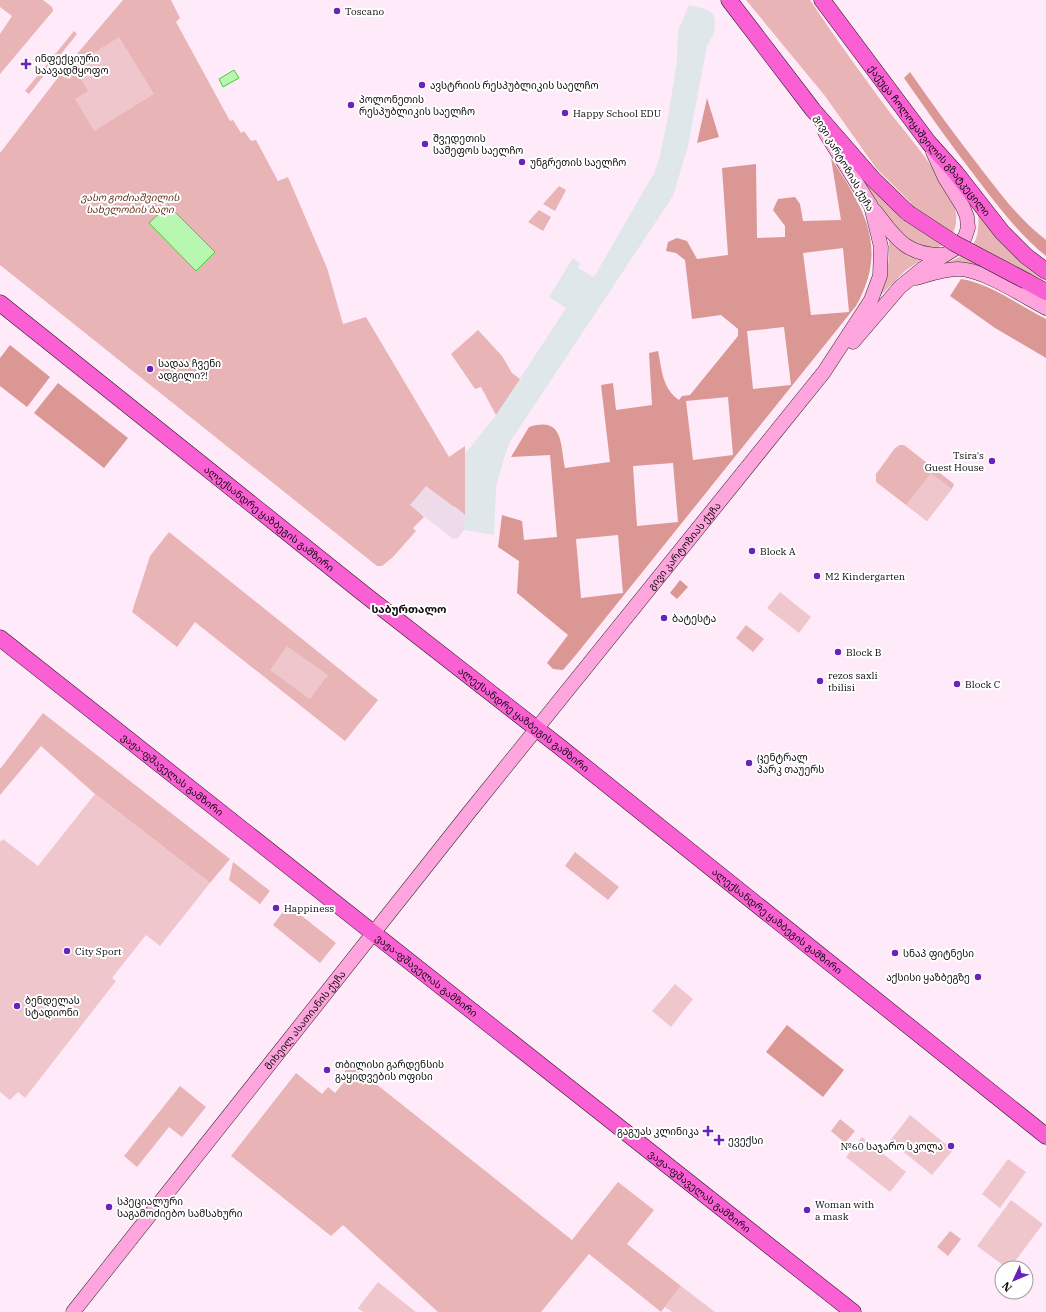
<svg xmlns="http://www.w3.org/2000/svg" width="1046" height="1312" font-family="'IBM Plex Serif','Noto Sans Georgian',serif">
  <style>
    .industrial { fill: #dfe7eb }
    .green { fill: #e9b4b6 }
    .forest { fill: #da9794; fill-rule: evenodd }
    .pitch { fill: #f0c6cd }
    .plaza { fill: #eedbe9 }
    .water { fill: #b8f7af; stroke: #46ce35 }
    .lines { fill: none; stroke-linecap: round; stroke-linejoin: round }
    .secondary-casing { stroke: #2e2e2e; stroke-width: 15 }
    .primary-casing { stroke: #1d1d1d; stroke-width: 17 }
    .secondary { stroke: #ffa5dd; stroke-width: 14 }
    .primary { stroke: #fa5fd3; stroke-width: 16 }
    .primary-bridge-casing { stroke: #1d1d1d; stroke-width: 17; stroke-linecap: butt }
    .primary-bridge { stroke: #fa5fd3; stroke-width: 16 }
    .poi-dot { fill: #6723bc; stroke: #fff; stroke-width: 1.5 }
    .labels { text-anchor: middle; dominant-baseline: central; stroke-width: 4; stroke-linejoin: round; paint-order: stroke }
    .poi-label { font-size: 10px; fill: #0c0c0c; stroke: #fff; text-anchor: start }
    .street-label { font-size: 10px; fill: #0c0c0c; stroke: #fff }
    .park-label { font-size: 10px; font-style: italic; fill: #63301c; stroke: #fff }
    .neighbourhood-label { font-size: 11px; font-weight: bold; fill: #0c0c0c; stroke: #fff }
  </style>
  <rect width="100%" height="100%" fill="#ffeaf9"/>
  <path class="industrial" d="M689,5L705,9L713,14L715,21L714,33L707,46L688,146L673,196L510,442L505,455L496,487L494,535L464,530L465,515L464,455L496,415L566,308L549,297L573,258L580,263L578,268L594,277L654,173L660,156L668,117L677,61L678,31Z"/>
  <path class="green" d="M0,0H43L52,7L53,11L0,74V34L12,16L0,7Z
    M123,0H171L180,18L176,22L230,121L233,120L241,133L244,131L251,141L256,140L278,181L288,177L327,268L343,324L366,317L449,457L465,446V515L455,507L411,505L424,517L413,528L416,531L393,557L382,566H377L0,265V153L70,62Z
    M746,0H810C836,39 863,76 891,114C913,142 938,170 953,203C958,212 957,227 952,235C949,242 943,246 936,248C907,256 880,205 866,185L867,184L900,216L911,203L876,168L825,96Z
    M74,31L77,34L29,94L25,91Z
    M559,186L566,190L555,211L543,204Z
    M539,210L551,217L543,231L528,222Z
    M978,212L1046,279V281L1027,272L1019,287L941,265C970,254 981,245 978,212Z
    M888,234L922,259L905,271L879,297C888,275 891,257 888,234Z
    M478,330L502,356L512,373L520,379L496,415L481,387L475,389L451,354Z
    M900,445H904L954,484L953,487L927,521L876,482V474L895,448Z
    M169,532L378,700L345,741L195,622L177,647L132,612L150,556Z
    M746,625L764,639L753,652L736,638Z
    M43,713L230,859L210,883L95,794L41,746L0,795V769Z
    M575,852L619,887L608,900L565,866Z
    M233,862L270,891L260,904L229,880Z
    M288,905L336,943L320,963L273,925Z
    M351,1064L572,1240L618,1182L654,1210L627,1244L681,1286L661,1312L589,1254L541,1312H438L343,1225L331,1236L231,1156L296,1073L322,1094L328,1087L335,1093L346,1080L341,1076Z
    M180,1086L206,1107L182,1137L169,1127L137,1167L124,1156Z
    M840,1119L855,1131L845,1143L831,1131Z
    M950,1231L961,1239L948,1256L937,1247Z"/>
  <path class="forest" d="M910,72C933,105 957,138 982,170C1002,196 1020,220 1046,240V256C1020,235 1001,210 981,184C954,149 929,114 904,78Z
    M707,98L719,137L697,143Z
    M831,158C864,209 889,247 856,306L575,656L563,670L553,669L547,663L568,635L517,593L519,561L498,547L502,515L522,521L524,540L557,537L550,455L511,457L529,427C564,416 560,444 565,468L610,462L601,385L613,383L616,410L652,405L649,353L658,351C662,370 662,388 679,400L682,396L690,395L738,336V329L721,315L692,319L685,260L676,253L666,251L668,242L677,238L687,241L697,259L728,255L722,168L756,164L757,238L785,237V226L773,210L778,199L795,197L800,204L803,221L841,220ZM843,248L849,312L811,315L803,253ZM784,327L791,385L753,389L747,331ZM728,397L733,455L693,460L686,401ZM673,463L678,522L637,526L633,466ZM618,535L623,593L581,598L576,539Z
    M961,279C989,283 1020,306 1046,319V358L995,328L950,296Z
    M10,345L50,377L27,407L0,386V358Z
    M58,383L128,438L104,468L34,413Z
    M680,580L688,587L677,599L670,593Z
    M787,1025L844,1070L823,1097L766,1052Z"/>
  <path class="pitch" d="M119,37L154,94L94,131L75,99L88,91L73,66Z
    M931,473L952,489L927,521L906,505Z
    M780,592L811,617L799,633L767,608Z
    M287,646L328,675L310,699L270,670Z
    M95,794L210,883L160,946L146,935L112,978L116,981L25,1098L18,1092L10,1100L0,1092V842L3,839L38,866Z
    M675,984L693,999L671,1027L652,1011Z
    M910,1115L953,1150L932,1175L890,1141Z
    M862,1137L906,1172L890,1192L846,1157Z
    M1008,1159L1026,1172L1000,1208L982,1194Z
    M1011,1200L1043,1224L1010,1268H1007L977,1246Z
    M378,1282L416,1312H363L358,1308Z
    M681,1286L715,1312H672L665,1307Z"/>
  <path class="plaza" d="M426,486L465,515L464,530L458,538L453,539L410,505Z"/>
  <path class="water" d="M234,70L239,78L223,87L219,79Z
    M168,205L215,252L196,271L149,223Z"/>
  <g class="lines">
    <g class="secondary-casing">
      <g id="secondary">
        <path d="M875,211C896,238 906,256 944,255"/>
        <path d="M916,278C930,274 944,269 958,269C983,269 1023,296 1046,308"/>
        <path d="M853,342L900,287L922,269L956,248L965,237L968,228L967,217L963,207L945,178L933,152"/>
        <path id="s1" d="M73,1312L467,815L824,372L871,300L880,276L881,247L871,206L825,132"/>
      </g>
    </g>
    <g class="primary-casing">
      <g id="primary">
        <path d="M729,0L813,110L873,179L908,213"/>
        <path id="s2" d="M822,0L929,143L956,173L1002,232L1026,256L1046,271"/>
        <path d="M1026,281L1046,292"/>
        <path id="s3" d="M0,303L364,594L560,747L1046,1136"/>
        <path id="s4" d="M0,638L853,1312"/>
      </g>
    </g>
    <use href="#secondary" class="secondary"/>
    <use href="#primary" class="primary"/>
    <g class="primary-bridge-casing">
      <path id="primary-bridge" d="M908,213L954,243L1026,281"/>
    </g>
    <use href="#primary-bridge" class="primary-bridge"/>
  </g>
  <g class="poi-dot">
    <circle cx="337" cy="11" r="4"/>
    <path d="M24 58h4v4h4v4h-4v4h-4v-4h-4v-4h4z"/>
    <circle cx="422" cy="85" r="4"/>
    <circle cx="351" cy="105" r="4"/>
    <circle cx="565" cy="113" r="4"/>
    <circle cx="425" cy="144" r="4"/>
    <circle cx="522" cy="162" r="4"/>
    <circle cx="150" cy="369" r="4"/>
    <circle cx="992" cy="461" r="4"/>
    <circle cx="752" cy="551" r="4"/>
    <circle cx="817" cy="576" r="4"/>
    <circle cx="664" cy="618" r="4"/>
    <circle cx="838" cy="652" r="4"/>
    <circle cx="820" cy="681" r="4"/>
    <circle cx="957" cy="684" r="4"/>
    <circle cx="749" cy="763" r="4"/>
    <circle cx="276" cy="908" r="4"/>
    <circle cx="67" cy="951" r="4"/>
    <circle cx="895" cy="953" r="4"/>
    <circle cx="978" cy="977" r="4"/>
    <circle cx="17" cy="1006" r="4"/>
    <circle cx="327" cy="1070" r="4"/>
    <path d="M706 1125h4v4h4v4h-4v4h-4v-4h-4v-4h4z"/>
    <path d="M717 1134h4v4h4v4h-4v4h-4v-4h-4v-4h4z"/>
    <circle cx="951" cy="1146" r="4"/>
    <circle cx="109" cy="1207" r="4"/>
    <circle cx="807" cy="1210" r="4"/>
  </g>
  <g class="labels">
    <g class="poi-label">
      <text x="345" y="11">Toscano</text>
      <text x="35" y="58">ინფექციური<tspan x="35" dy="12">საავადმყოფო</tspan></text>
      <text x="430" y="85">ავსტრიის რესპუბლიკის საელჩო</text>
      <text x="359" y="99">პოლონეთის<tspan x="359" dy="12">რესპუბლიკის საელჩო</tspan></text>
      <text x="573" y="113">Happy School EDU</text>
      <text x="433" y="138">შვედეთის<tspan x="433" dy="12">სამეფოს საელჩო</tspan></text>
      <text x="530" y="162">უნგრეთის საელჩო</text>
      <text x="158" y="363">სადაა ჩვენი<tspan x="158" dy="12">ადგილი?!</tspan></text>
      <text x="984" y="455" text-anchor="end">Tsira's<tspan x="984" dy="12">Guest House</tspan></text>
      <text x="760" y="551">Block A</text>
      <text x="825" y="576">M2 Kindergarten</text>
      <text x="672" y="618">ბატესტა</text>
      <text x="846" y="652">Block B</text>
      <text x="828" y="675">rezos saxli<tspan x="828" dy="12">tbilisi</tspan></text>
      <text x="965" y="684">Block C</text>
      <text x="757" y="757">ცენტრალ<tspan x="757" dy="12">პარკ თაუერს</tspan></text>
      <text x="284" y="908">Happiness</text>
      <text x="75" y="951">City Sport</text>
      <text x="903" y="953">სნაპ ფიტნესი</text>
      <text x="970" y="977" text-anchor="end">აქსისი ყაზბეგზე</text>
      <text x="25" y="1000">ბენდელას<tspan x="25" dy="12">სტადიონი</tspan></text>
      <text x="335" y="1064">თბილისი გარდენსის<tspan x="335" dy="12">გაყიდვების ოფისი</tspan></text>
      <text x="699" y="1131" text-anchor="end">გაგუას კლინიკა</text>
      <text x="728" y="1140">ევექსი</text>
      <text x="943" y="1146" text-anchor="end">№60 საჯარო სკოლა</text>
      <text x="117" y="1201">სპეციალური<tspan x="117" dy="12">საგამოძიებო სამსახური</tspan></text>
      <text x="815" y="1204">Woman with<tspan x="815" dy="12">a mask</tspan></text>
    </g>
    <g class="street-label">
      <text stroke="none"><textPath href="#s2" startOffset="177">ქაქუცა ჩოლოყაშვილის გზატკეცილი</textPath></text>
      <text transform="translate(844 163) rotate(60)">გივი კარტოზიას ქუჩა</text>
      <text stroke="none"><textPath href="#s3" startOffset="345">ალექსანდრე ყაზბეგის გამზირი</textPath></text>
      <text stroke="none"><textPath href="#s1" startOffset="980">გივი კარტოზიას ქუჩა</textPath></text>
      <text stroke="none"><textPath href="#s3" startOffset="669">ალექსანდრე ყაზბეგის გამზირი</textPath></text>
      <text stroke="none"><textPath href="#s4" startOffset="220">ვაჟა-ფშაველას გამზირი</textPath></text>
      <text stroke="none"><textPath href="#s3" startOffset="993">ალექსანდრე ყაზბეგის გამზირი</textPath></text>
      <text stroke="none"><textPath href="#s4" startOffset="544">ვაჟა-ფშაველას გამზირი</textPath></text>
      <text stroke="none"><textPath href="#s1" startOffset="373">მიხეილ ასათიანის ქუჩა</textPath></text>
      <text stroke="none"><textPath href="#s4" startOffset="892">ვაჟა-ფშაველას გამზირი</textPath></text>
    </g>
    <g class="park-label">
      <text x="130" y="197">ვასო გოძიაშვილის<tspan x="130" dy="12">სახელობის ბაღი</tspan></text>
    </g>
    <g class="neighbourhood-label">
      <text x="409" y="609">საბურთალო</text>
    </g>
  </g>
  <g transform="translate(1014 1280) rotate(226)"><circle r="19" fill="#ffffff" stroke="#9e9e9e"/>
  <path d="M0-3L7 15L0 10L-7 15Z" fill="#6723bc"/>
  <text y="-6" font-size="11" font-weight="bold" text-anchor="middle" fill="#0c0c0c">N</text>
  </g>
</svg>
